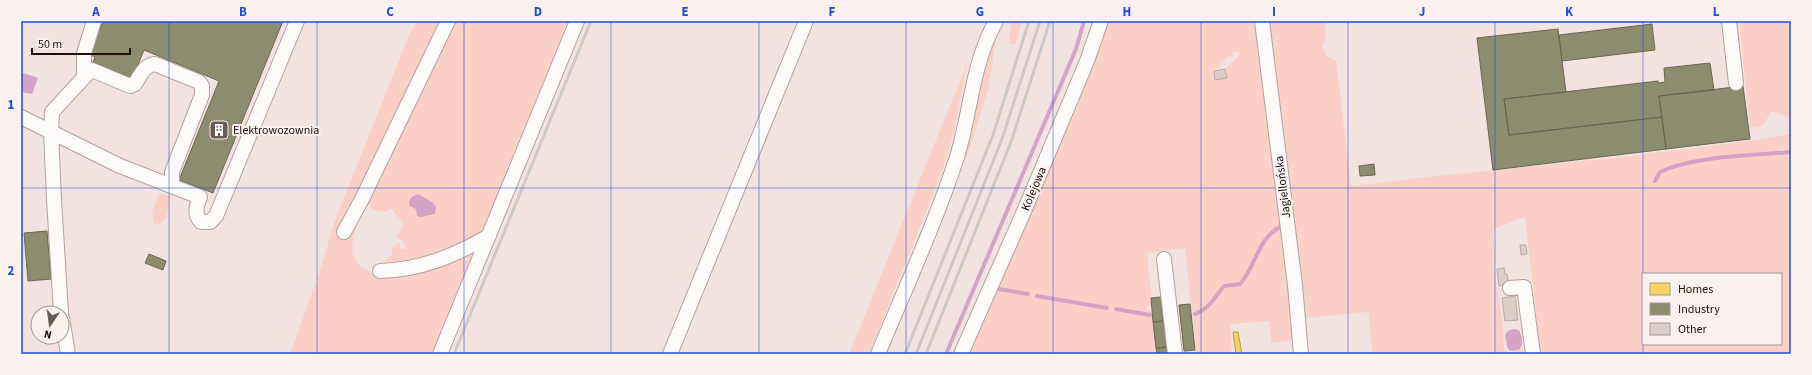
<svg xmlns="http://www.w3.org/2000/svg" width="1812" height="375" font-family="'Source Sans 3',sans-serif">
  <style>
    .green { fill: #fad0c7; fill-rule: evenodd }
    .water { fill: #d4a4c7 }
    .homes { fill: #f6d55c; stroke: #b69a44 }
    .industry { fill: #8c8c6e; stroke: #6b6751 }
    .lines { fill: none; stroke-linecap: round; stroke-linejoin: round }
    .stream { stroke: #d4a4c7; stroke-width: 4 }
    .building { fill: #dccec7; stroke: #b9aba6 }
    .minor-casing { stroke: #b2a29f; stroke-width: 16 }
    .minor { stroke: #fdfbfa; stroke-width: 14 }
    .rail { stroke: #cfcaca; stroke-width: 3 }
    .grid { fill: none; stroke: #1d4ed8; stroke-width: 1; stroke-opacity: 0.55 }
    .labels { text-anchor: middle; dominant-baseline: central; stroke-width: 4; stroke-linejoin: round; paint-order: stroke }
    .poi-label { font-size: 12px; fill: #1f100c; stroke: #fbf1ee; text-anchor: start }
    .street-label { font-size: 12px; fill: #1f100c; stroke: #fbf1ee }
    .neatline { fill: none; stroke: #1d4ed8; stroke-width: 1.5 }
    .grid-label { font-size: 13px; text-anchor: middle; font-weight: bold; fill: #1d4ed8 }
  </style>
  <rect width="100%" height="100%" fill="#f3e3e0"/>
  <path class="green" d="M418,21H569L483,233L432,354H290L320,271L335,220L410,33ZM427,199L432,202L435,214L426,216H417L416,209ZM368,202L373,210L385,212L392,209L403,223L401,230L396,237L403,242L406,249H400V246L401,244L398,243C392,247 392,249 392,255L385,260L374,273C369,271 363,269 360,266C342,249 360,219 368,202Z
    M1011,21H1022L1015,45L1009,44Z
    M1103,21H1259L1295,340L1271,343L1269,321L1230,324L1232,354H1195L1194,351L1196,350L1185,248L1147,253L1152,305L1147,307V311L1151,310L1156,354H965ZM1233,51L1239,52L1240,55L1225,69L1227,78L1215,80L1213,71L1216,68H1219L1221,61L1226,60L1227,57L1233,56Z
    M1264,21H1325L1326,35L1322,47L1327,56L1336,61L1351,186C1497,168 1645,158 1791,134V353L1540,354L1535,333L1536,313L1525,217C1514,222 1503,223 1494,230C1492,243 1497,256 1494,269L1502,319L1504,350L1509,353L1523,349L1522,354H1373C1371,340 1369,327 1369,312L1303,318ZM1643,274H1781V344H1643Z
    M1739,21H1791V116L1787,117L1772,111L1762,126L1750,128Z
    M997,33L988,90L970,148L887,354H885L961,163L969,141L987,58Z
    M967,64L953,136L942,172L869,354H849Z
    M160,193L171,197L166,217L160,224L154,223L152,211Z"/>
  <path class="water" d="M21,72L38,78L32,94L21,92Z
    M418,194L432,202L436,207L435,214L421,217L417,216L416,209L409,206C409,198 411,197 418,194Z
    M1513,329L1519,330C1522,336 1524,345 1519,350L1510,351L1507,347L1505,335L1508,331Z"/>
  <path class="homes" d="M1233,332H1238L1242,354H1234L1236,353Z"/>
  <path class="industry" d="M103,21H283L213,193L179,180L219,81L144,50L132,79L93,62L95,57L88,54L98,29L100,30Z
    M1652,24L1655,50L1562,61L1559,35Z
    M1558,29L1566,92L1504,99L1509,135L1662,117L1666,149L1493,170L1477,38Z
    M1710,63L1714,90L1659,96L1662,117L1509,135L1504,99L1658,81V83L1665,82L1664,68Z
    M1743,86L1750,139L1666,149L1659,96Z
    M1374,164L1375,175L1360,176L1359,166Z
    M47,231L51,279L28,281L24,233Z
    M149,254L166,261L163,270L145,263Z
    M1161,297L1163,321L1153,322L1151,298Z
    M1190,304L1195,350L1184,351L1179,305Z
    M1163,321L1167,347L1156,348L1153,322Z
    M1167,347L1168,354H1157L1156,348Z"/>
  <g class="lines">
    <path class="stream" d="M1655,181L1660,172C1693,156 1754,155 1791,152
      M999,289L1028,294
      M1037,296L1107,308
      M1116,309L1150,315
      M1195,314C1209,309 1215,297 1224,286L1240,284C1256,267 1258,235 1283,226
      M946,354L1076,49L1084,21"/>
  </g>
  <path class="building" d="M1225,69L1227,78L1215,80L1214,71Z
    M1520,245H1526L1527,254L1521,255Z
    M1504,268L1505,274H1507L1509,284L1499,286L1497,269Z
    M1515,296L1518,320L1505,321L1502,298Z"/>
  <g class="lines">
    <g class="minor-casing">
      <path id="minor" d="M1262,21L1295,285L1301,354
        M1729,21L1736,83
        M84,76V53L94,21
        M21,117L120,166L200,197C196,206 194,214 201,222H210L216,216L297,21
        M344,232L362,199L448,21
        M1164,259L1175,354
        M380,271C420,270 454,256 489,236
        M1510,288L1524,287L1533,354
        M61,313L54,199L51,131L52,112L88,73L92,70L130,86L135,84C140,76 144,65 155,64L199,82L202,86V95L172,172V186
        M62,318L68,354
        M440,354L577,21
        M670,354L806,21
        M878,354C905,289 935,224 957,157C971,112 972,63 996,21
        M961,354L1025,209L1087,61L1101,21"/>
    </g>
    <use href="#minor" class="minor"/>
    <path class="rail" d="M454,354L591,21
      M905,354L993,135L1029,21
      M916,354L1002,139L1040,21
      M926,354L1011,142L1050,21"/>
  </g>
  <path class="grid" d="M169,21V354M317,21V354M464,21V354M611,21V354M759,21V354M906,21V354M1053,21V354M1201,21V354M1348,21V354M1495,21V354M1643,21V354M21,188H1791"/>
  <defs>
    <g id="building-square" transform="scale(1)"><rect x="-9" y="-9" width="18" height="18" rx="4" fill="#695a56" stroke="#fbf1ee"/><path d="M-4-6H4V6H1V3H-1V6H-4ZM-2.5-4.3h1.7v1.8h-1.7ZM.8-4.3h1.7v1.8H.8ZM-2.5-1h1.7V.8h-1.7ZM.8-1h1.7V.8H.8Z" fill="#fff"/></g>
  </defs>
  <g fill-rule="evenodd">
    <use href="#building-square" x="219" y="130"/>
  </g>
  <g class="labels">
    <g class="poi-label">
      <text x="233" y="130">Elektrowozownia</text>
    </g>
    <g class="street-label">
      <text transform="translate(1283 187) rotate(-97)">Jagiellońska</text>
      <text transform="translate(1034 189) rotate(-67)">Kolejowa</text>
    </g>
  </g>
  <rect width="1812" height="375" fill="none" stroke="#fbf1ee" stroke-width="44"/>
  <rect x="1642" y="273" width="140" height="72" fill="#fbf1ee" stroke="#a39794"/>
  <rect x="1650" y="283" width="20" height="12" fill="#f6d55c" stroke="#a39794"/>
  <text x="1678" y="293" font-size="12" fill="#1f100c">Homes</text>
  <rect x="1650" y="303" width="20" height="12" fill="#8c8c6e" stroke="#a39794"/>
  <text x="1678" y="313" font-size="12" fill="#1f100c">Industry</text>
  <rect x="1650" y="323" width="20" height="12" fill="#dccec7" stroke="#a39794"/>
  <text x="1678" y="333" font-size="12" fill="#1f100c">Other</text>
  <g transform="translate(50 325) rotate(193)"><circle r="19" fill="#fbf1ee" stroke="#a39794"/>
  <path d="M0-3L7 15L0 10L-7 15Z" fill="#695a56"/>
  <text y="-6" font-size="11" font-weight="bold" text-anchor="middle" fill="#1f100c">N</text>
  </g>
  <path d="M32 48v6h98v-6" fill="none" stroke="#1f100c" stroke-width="2"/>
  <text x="38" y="48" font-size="12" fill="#1f100c" stroke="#fbf1ee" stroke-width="3" paint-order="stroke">50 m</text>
  <rect x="22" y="22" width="1768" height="331" class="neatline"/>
  <g class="grid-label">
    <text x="96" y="16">A</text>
    <text x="243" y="16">B</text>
    <text x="390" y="16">C</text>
    <text x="538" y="16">D</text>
    <text x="685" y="16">E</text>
    <text x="832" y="16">F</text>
    <text x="980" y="16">G</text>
    <text x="1127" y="16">H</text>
    <text x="1274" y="16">I</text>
    <text x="1422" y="16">J</text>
    <text x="1569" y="16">K</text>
    <text x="1716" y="16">L</text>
    <text x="11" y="109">1</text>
    <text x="11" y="275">2</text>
  </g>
</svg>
